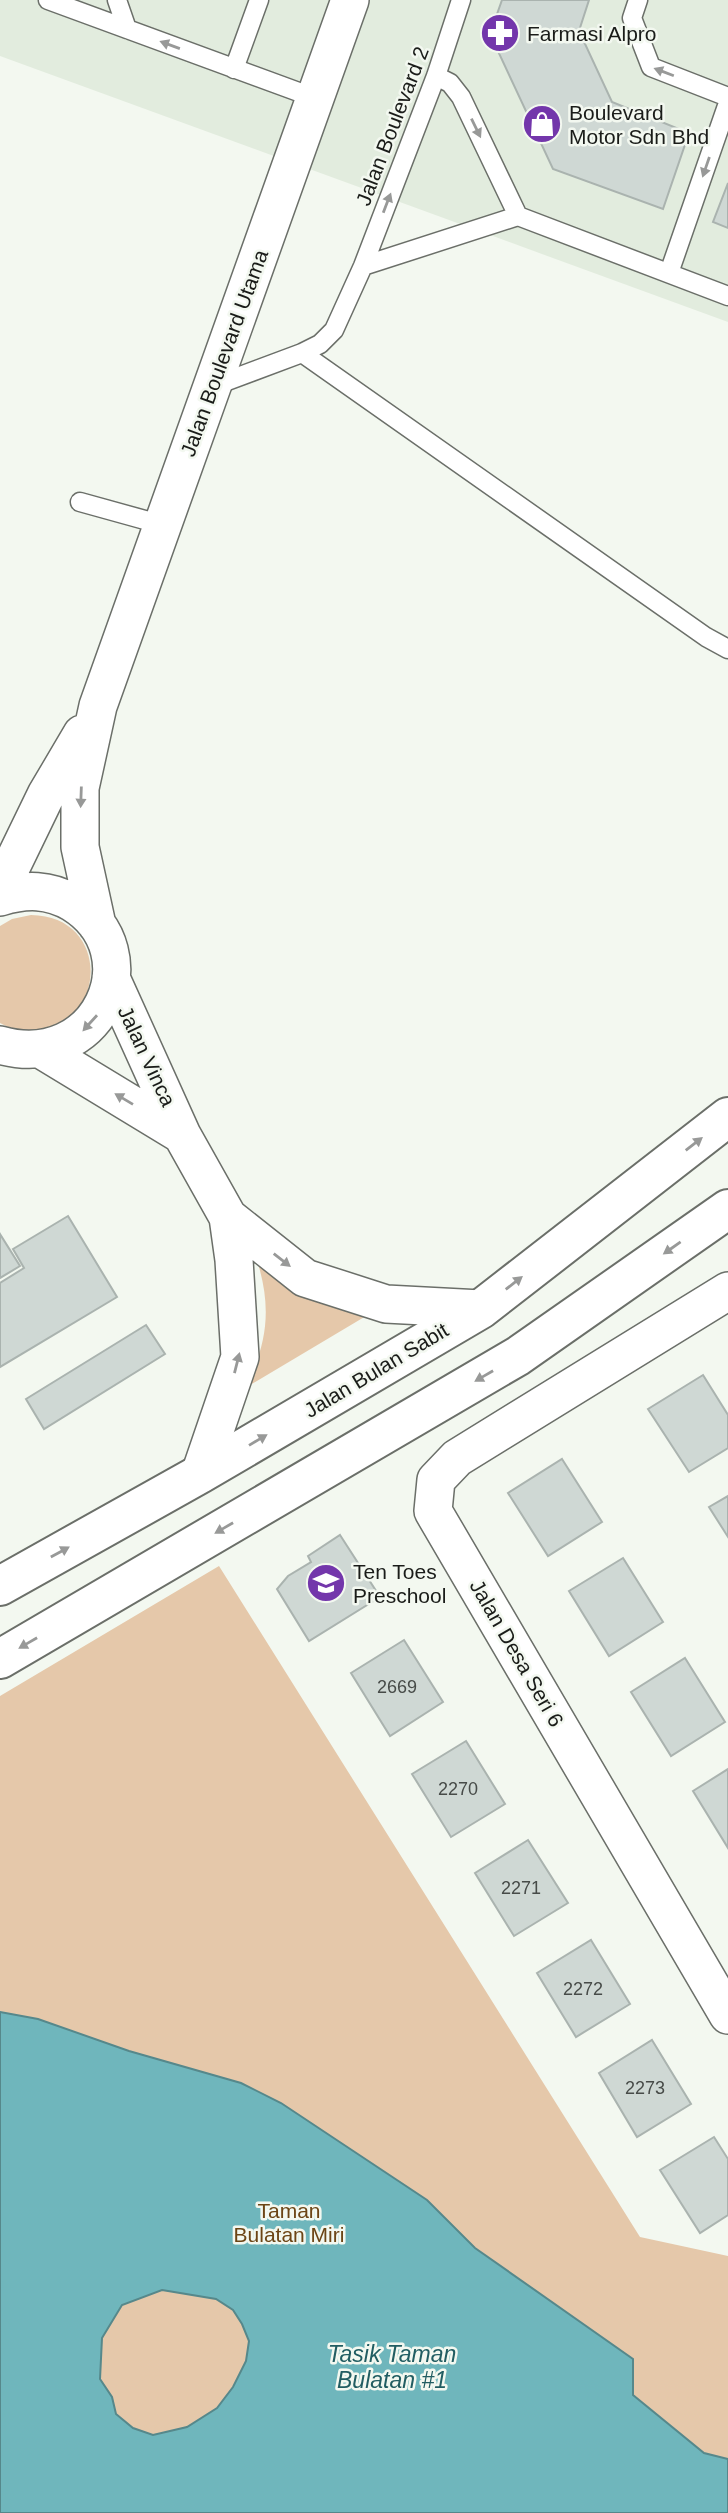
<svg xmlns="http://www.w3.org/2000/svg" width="728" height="2513" font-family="Helvetica,sans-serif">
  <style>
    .built { fill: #e2ecde }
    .green { fill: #e5c8aa }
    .water { fill: #6fb6bc; stroke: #56888b; stroke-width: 2; fill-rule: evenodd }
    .building { fill: #cfd8d4; stroke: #aab3af; stroke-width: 2 }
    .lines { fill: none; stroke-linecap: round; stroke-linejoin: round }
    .service-casing { stroke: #6b6f69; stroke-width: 21 }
    .minor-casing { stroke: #6b6f69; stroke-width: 40 }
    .secondary-casing { stroke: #6b6f69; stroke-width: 42 }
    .service { stroke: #fff; stroke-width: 18 }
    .minor { stroke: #fff; stroke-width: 37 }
    .secondary { stroke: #fff; stroke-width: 38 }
    .oneway { fill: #989998 }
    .labels { text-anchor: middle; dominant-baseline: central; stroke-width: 5; stroke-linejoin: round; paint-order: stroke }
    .number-label { font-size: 18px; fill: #474b48 }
    .poi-label { font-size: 21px; fill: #1a1c19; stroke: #f3f8f0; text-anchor: start }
    .street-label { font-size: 21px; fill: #1a1c19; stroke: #f3f8f0 }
    .park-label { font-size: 21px; fill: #6c4515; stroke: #f3f8f0 }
    .water-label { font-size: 23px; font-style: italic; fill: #215d62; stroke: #f3f8f0 }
  </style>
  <rect width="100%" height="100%" fill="#f3f8f0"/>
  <path class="built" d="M0,0H728V322L0,56Z"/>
  <path class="green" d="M31,915C114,916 107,1031 31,1030C19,1030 11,1029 0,1023V926L12,919Z
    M255,1254L317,1301L341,1310L366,1316L245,1388C269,1341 272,1304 255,1254Z
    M219,1566L640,2237L728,2256V2513H0V1696Z"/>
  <path class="water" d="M0,2012L38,2019L129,2051L241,2083L281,2103L427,2200L475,2248L633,2359V2395L704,2453L728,2459V2513H0ZM162,2290L216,2299L233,2310L242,2324L249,2341L246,2361L233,2387L217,2408L187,2427L153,2435L133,2428L116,2414L112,2397L100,2379L102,2338L122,2305Z"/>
  <path class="building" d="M502,0H589L579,31L612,102L689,133L663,209L553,169L490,34Z
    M728,183V228L713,222Z
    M68,1216L117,1297L0,1367V1283L24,1268L13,1249Z
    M0,1234L20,1266L0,1278Z
    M146,1325L165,1354L44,1429L26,1399Z
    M703,1375L728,1415V1448L689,1472L648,1409Z
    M562,1459L602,1522L548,1556L508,1493Z
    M728,1496V1537L709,1507Z
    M340,1535L380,1597L309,1641L277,1589L288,1576L311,1562L308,1556Z
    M623,1558L663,1622L609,1656L569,1591Z
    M404,1640L443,1702L390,1736L351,1673Z
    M685,1658L725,1722L671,1756L631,1692Z
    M466,1741L505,1804L451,1837L412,1774Z
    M728,1769V1848L693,1791Z
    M528,1840L568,1903L514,1936L475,1873Z
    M591,1940L630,2004L576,2037L537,1973Z
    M652,2040L691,2104L637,2137L599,2073Z
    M714,2137L728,2159V2215L700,2233L660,2170Z"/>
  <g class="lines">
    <g class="service-casing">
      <path id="service" d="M48,0L315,98
        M117,0L127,29
        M638,0L632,18L651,67L728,97
        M234,69L259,0
        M436,76L450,83L461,97L518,216
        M363,266L518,216L728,296
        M669,273L728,103
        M302,353L706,637L728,649
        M211,387L302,353L320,344L334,330L363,266L436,76L461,0
        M80,502L163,525"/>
    </g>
    <g class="minor-casing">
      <path id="minor" d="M0,890L46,795L82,734
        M0,897C26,889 49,889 73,903C153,953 99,1073 0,1045
        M97,925L80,847V788L98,706L350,0
        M111,978L182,1135L228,1217L234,1260L240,1357L200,1474
        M42,1050L182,1135
        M228,1217L305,1278L386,1304L481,1309
        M728,1291L457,1458L436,1480L433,1511L728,2015"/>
    </g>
    <g class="secondary-casing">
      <path id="secondary" d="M0,1586L200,1474L481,1309L728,1117
        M0,1659L518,1356L728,1209"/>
    </g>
    <use href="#service" class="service"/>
    <use href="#minor" class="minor"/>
    <use href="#secondary" class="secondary"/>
  </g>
  <defs><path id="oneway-solid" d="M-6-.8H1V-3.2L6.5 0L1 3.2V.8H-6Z" transform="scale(1.75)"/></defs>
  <g class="oneway">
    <use href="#oneway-solid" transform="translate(170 45) rotate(-160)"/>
    <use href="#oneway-solid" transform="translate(664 72) rotate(-159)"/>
    <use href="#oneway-solid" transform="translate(476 128) rotate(64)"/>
    <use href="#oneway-solid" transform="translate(706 167) rotate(109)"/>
    <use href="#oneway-solid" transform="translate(387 203) rotate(-69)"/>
    <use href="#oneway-solid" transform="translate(81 797) rotate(92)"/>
    <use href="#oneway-solid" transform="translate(90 1023) rotate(132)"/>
    <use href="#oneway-solid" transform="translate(124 1099) rotate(-149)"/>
    <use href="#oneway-solid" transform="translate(694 1144) rotate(-38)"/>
    <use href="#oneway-solid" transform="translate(672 1248) rotate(145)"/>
    <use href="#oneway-solid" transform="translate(282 1260) rotate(38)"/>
    <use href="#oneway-solid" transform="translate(514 1283) rotate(-38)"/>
    <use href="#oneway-solid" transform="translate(237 1363) rotate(-76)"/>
    <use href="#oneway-solid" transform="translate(484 1376) rotate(150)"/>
    <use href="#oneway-solid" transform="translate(258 1440) rotate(-31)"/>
    <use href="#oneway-solid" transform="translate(224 1528) rotate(150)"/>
    <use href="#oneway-solid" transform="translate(60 1552) rotate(-29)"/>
    <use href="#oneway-solid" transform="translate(28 1643) rotate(150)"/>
  </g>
  <defs>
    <g id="pharmacy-disc" transform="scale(2.0125)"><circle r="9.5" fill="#7336ab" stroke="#f3f8f0"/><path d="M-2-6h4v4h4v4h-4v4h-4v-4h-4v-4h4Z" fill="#fff"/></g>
    <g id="shop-disc" transform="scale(2.0125)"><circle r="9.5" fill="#7336ab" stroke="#f3f8f0"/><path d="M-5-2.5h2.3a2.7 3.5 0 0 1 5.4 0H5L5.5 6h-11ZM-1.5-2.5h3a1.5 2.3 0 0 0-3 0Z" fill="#fff"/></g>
    <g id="school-disc" transform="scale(2.0125)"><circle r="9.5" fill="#7336ab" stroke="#f3f8f0"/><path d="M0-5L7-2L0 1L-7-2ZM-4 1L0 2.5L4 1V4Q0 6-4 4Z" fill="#fff"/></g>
  </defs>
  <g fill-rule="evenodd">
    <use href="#pharmacy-disc" x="500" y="33"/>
    <use href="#shop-disc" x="542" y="124"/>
    <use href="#school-disc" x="326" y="1583"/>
  </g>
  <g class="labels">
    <g class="number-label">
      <text x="397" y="1687">2669</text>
      <text x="458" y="1789">2270</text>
      <text x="521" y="1888">2271</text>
      <text x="583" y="1989">2272</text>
      <text x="645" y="2088">2273</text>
    </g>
    <g class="poi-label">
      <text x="527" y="33">Farmasi Alpro</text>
      <text x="569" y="112">Boulevard<tspan x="569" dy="24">Motor Sdn Bhd</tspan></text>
      <text x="353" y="1571">Ten Toes<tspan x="353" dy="24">Preschool</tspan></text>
    </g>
    <g class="street-label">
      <text transform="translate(392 126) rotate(-69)">Jalan Boulevard 2</text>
      <text transform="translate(224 353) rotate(-70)">Jalan Boulevard Utama</text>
      <text transform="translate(147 1056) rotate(65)">Jalan Vinca</text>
      <text transform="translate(376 1370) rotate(-31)">Jalan Bulan Sabit</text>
      <text transform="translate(517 1653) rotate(60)">Jalan Desa Seri 6</text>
    </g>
    <g class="park-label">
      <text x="289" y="2210">Taman<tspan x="289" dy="24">Bulatan Miri</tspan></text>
    </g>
    <g class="water-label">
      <text x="392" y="2354">Tasik Taman<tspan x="392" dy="26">Bulatan #1</tspan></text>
    </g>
  </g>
</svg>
